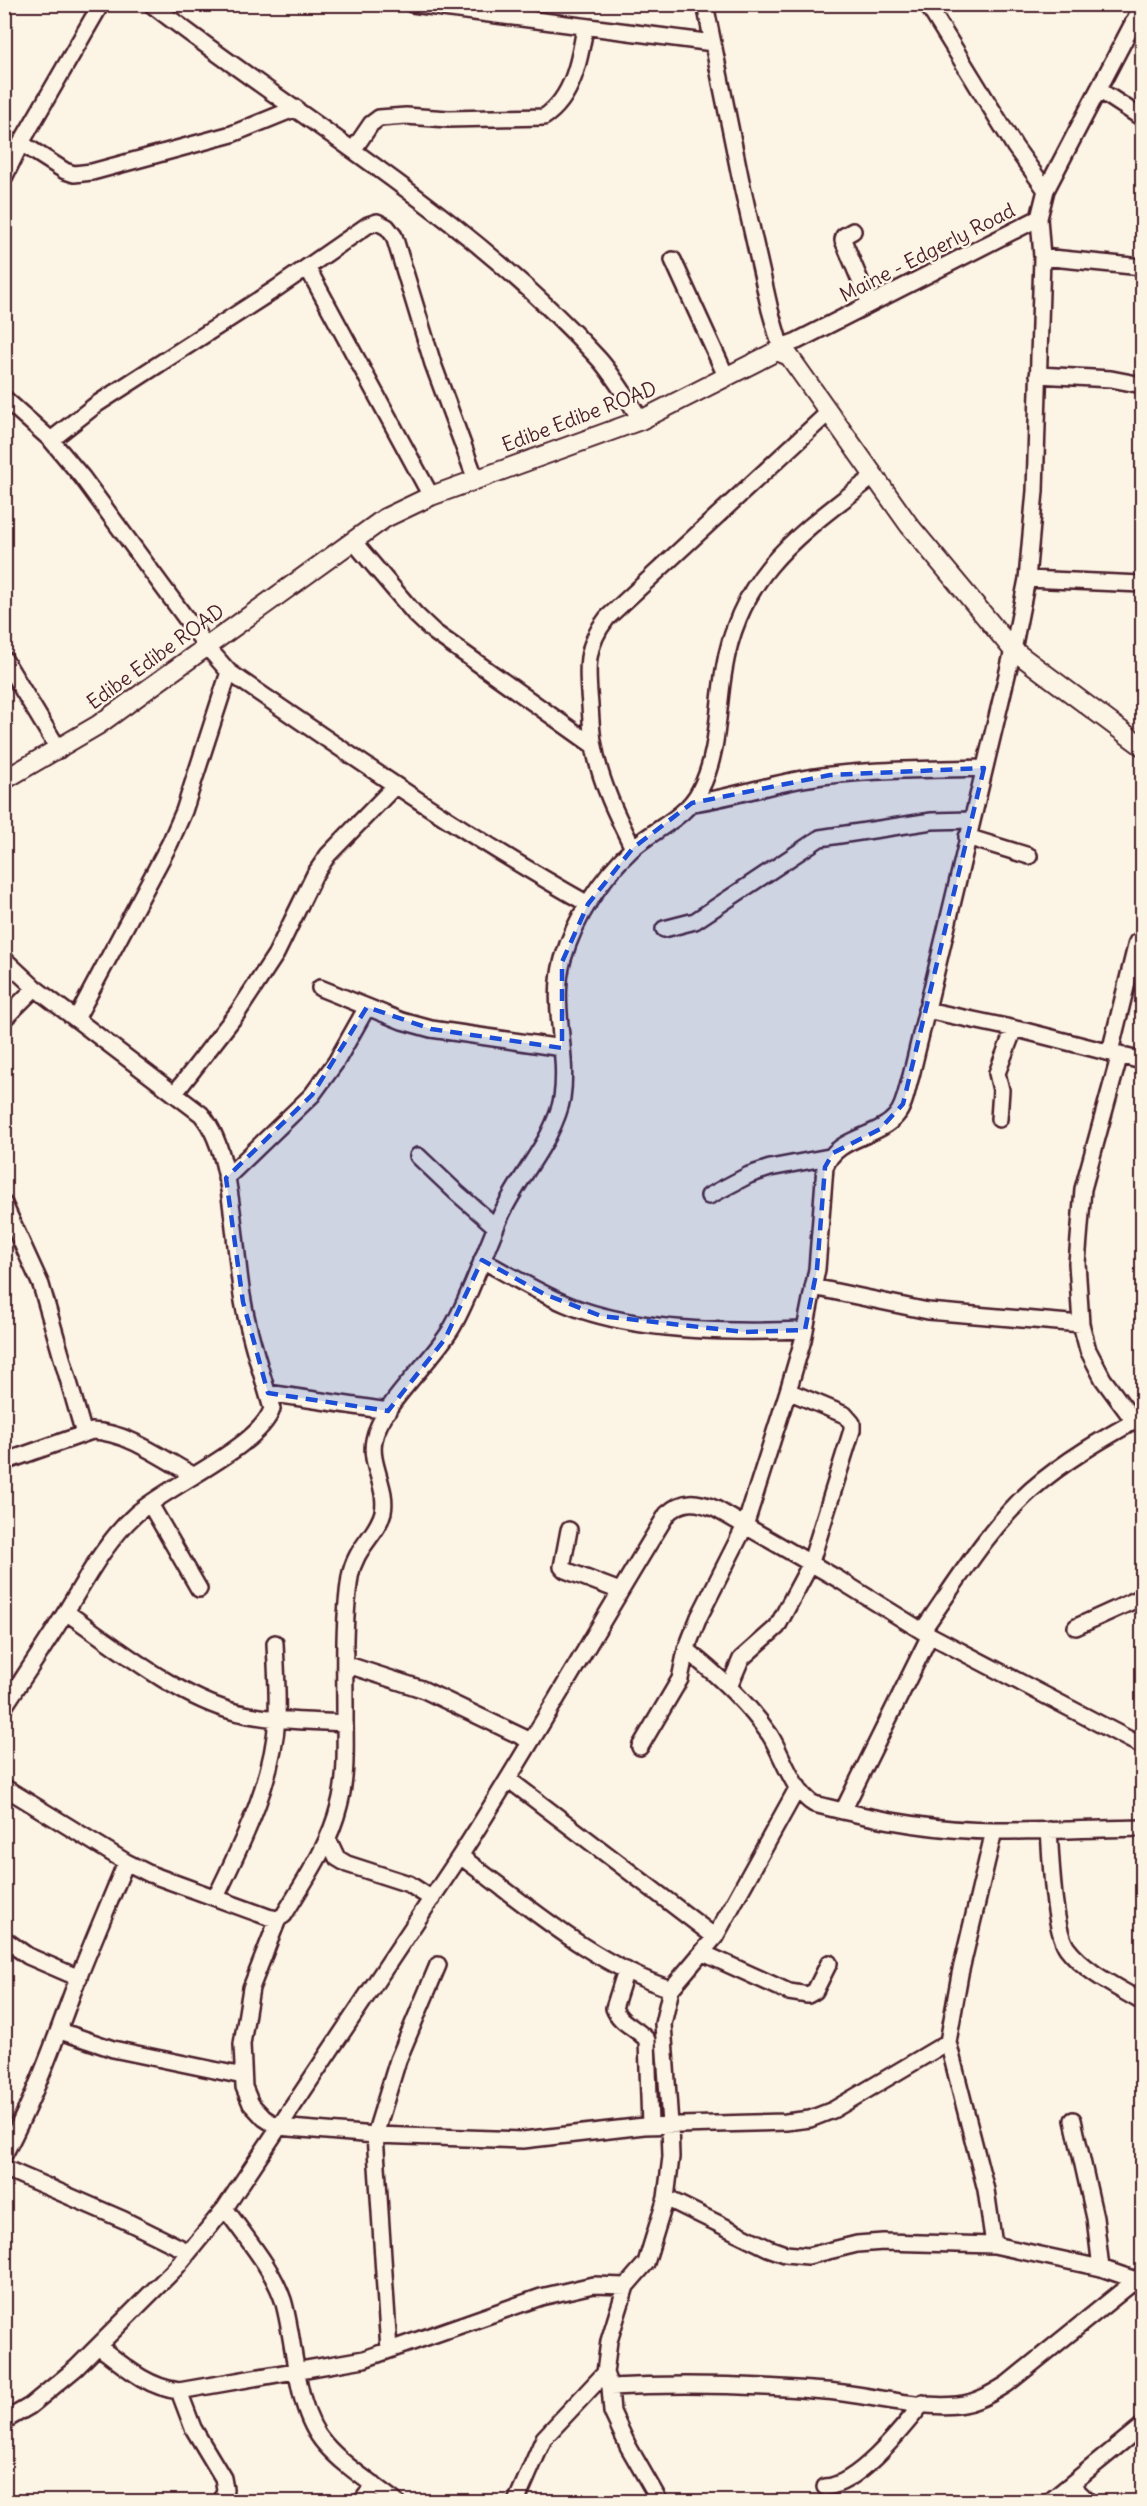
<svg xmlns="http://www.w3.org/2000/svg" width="1147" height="2506" font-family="Delius,sans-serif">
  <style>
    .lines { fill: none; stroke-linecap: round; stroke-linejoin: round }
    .minor-casing { stroke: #4a1f2b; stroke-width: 20 }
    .major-casing { stroke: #4a1f2b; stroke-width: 22 }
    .minor { stroke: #fcf5e5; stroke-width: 15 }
    .major { stroke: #fcf5e5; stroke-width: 18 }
    .marked { fill: #1d4ed8; fill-opacity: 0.2; stroke: #1d4ed8; stroke-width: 4.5; stroke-dasharray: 12 8; stroke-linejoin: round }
    .labels { text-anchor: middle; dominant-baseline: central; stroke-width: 5; stroke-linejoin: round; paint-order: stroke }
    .street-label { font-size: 20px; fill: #4a1f2b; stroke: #fcf5e5 }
  </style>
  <rect width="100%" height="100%" fill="#fcf5e5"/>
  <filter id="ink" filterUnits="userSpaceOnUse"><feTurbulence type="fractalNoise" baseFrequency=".0167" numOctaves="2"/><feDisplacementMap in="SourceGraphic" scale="12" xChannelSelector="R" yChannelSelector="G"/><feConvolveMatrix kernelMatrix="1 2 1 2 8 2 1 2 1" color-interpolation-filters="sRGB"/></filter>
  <g filter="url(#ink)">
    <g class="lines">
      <g class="minor-casing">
        <path id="minor" d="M151,4C301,120 467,215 597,357C614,375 627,399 641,420
          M412,4L713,43
          M705,4L742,186L770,310L782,352
          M927,4L1015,147L1046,190
          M1099,90L1142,118
          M21,143L65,171L74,174L92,172L232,134L296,108
          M354,149L371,124L379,118L406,116L448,119L544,117C573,98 580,59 585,27
          M4,178L21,143L101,4
          M853,231L844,236L843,240L870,304
          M1042,257L1142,267
          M673,260L726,376
          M307,267L431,496
          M781,347L797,341L1039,218L1046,190L1142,6
          M1038,375L1111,379L1142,385
          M4,398L51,440L82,477L207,647L229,672C347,753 463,834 588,904
          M51,440L97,404L277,288L368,225L377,222L387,227L394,236L433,364L476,480
          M353,541L415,614L434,632L594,746
          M1027,579L1142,584
          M4,659L59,750
          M692,803C731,798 769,784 809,778C866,769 926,770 984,768
          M967,837L1029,856
          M633,848C617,816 600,782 594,746C591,732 591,718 590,705C587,670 584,647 607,618L828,413
          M664,929L695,921L820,838L932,821L971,820
          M4,959L35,988L201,1114C235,1152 233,1249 243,1301C249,1337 262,1373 272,1409C259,1447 169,1485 136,1514C106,1541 87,1577 67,1610C47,1643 25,1675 4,1707
          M320,988L402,1021L431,1029L562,1048
          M926,1010L1025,1031L1142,1061
          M4,1019L35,988
          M76,1019L170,843L184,811L229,672
          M1110,1052L1137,942
          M1120,1054L1083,1189L1077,1263L1081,1324L1088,1350L1103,1379L1134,1421
          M175,1093L238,1012L276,954L315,874L328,855L395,786
          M999,1119L1001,1090L997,1073L1014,1029
          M418,1156L457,1193L496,1227
          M226,1178L312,1095L336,1062L367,1007
          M709,1196L749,1175L770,1168L829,1157
          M4,1204L41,1285L84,1434
          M482,1260C509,1275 537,1292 566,1304C632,1332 734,1333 805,1330
          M813,1287L928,1311L1081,1324
          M268,1393L388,1411
          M4,1462L92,1431C128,1432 163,1459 193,1475
          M150,1504L199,1589
          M569,1530L562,1567L565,1570L620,1591
          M66,1612C115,1646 177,1697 235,1712C271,1721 309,1721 345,1723
          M1076,1627L1142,1597
          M922,1631C956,1583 987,1530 1031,1490C1064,1461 1104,1438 1142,1417
          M686,1650C718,1675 747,1702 770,1735C783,1756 793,1792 814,1804C872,1819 935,1831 995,1831C1044,1831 1094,1829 1142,1828
          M345,1664L422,1689L531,1741
          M729,1687L741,1659L777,1627L810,1565L852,1430V1423L845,1415L788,1391
          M640,1747L680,1679L686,1650L699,1617L745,1526L788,1391L803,1340L817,1269L825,1167C837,1136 876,1139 896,1116C905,1106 907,1088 911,1076L1013,650L1027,579L1035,491L1042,257L1039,218
          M508,1779L715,1937
          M4,1787L126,1862L150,1874L268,1917L278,1919L284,1915C305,1880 329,1846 339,1806C347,1777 345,1746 345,1716C345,1670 343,1623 350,1577C355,1547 377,1536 383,1512C388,1488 369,1464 374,1440C380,1405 435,1359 453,1326C473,1290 485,1250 502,1213C515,1186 534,1162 548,1136C554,1124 560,1111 562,1098C569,1052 550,1004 563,959C575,918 601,878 632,849C654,829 686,818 700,790C719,754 717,710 724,670C740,571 800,534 874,476
          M843,1811L930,1635
          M1049,1830C1051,1857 1053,1928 1067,1948C1085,1972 1117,1987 1142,2002
          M328,1839L337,1858L347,1864L409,1884L432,1899
          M460,1856C526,1904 592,1964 671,1989
          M216,1897C243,1841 273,1782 277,1718C278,1693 276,1668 275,1643
          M278,1919L251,1988L242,2044L244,2087L251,2104L264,2118L278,2127L375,2135L523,2140L644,2126L786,2122L810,2119L833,2110L948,2042
          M4,1939L28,1956L79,1978
          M703,1953L789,1992L808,1995L815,1991L829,1963
          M626,1970L614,2008C619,2023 637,2028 647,2040L650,2125
          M60,2031L113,2049L243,2076
          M1073,2120L1095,2218L1101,2268
          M4,2155C32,2103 52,2049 72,1994C89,1950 108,1906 126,1862
          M4,2168L124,2220L189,2252
          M666,2198L768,2248L785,2254L808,2256L857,2244L883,2242L994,2245L1101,2268L1136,2280
          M225,2208C245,2237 272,2267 283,2300C296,2343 294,2409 325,2444C344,2466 372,2483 396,2502
          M994,2245L986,2190L948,2042L960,1974L994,1831
          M98,2346C123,2365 146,2387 179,2391L364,2359L541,2297L593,2285L626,2286
          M389,2350L375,2135L398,2060L438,1965
          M610,2387C682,2383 753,2385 825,2391C866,2394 917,2409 957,2405C976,2403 991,2394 1007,2384L1142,2275
          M179,2391L193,2428L223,2478L225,2489L222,2502
          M4,2421L30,2406L76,2368L175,2269L225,2208L460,1856C532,1744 597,1628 667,1514C683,1499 697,1501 716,1509L838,1579L922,1631L1142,1746
          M1071,2485L1089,2502
          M825,2487C858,2485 902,2429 923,2403
          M361,2502L374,2485
          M516,2502L544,2438L605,2373
          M660,2502L628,2446L612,2412L610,2387L605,2373L609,2341L626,2286L646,2263L666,2198L671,2157L670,2124L663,2024L671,1989L715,1937L798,1787
          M1049,2502L1142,2426"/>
      </g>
      <g class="major-casing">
        <path id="major" d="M4,780L98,725L385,518L431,496L641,420L777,351L789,356L909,525L1013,650L1142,746"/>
      </g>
      <use href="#minor" class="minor"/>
      <use href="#major" class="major"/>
    </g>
  </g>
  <path class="marked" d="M984,768L903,1104L880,1129L833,1153L825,1167L817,1269L805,1330L744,1332L601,1316L544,1294L482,1260L445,1339L388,1411L268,1393L243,1302L226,1178L312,1095L367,1007L431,1029L562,1048V962L588,904L633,848L692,803L830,775Z"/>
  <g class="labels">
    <g class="street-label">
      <text transform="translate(927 252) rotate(-27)">Maine - Edgerly Road</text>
      <text transform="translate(579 416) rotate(-21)">Edibe Edibe ROAD</text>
      <text transform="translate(155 656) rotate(-36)">Edibe Edibe ROAD</text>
    </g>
  </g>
  <rect width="1147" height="2506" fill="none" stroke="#fcf5e5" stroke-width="24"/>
  <rect x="12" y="12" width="1123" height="2482" fill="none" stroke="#4a1f2b" stroke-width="2" filter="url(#ink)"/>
</svg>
